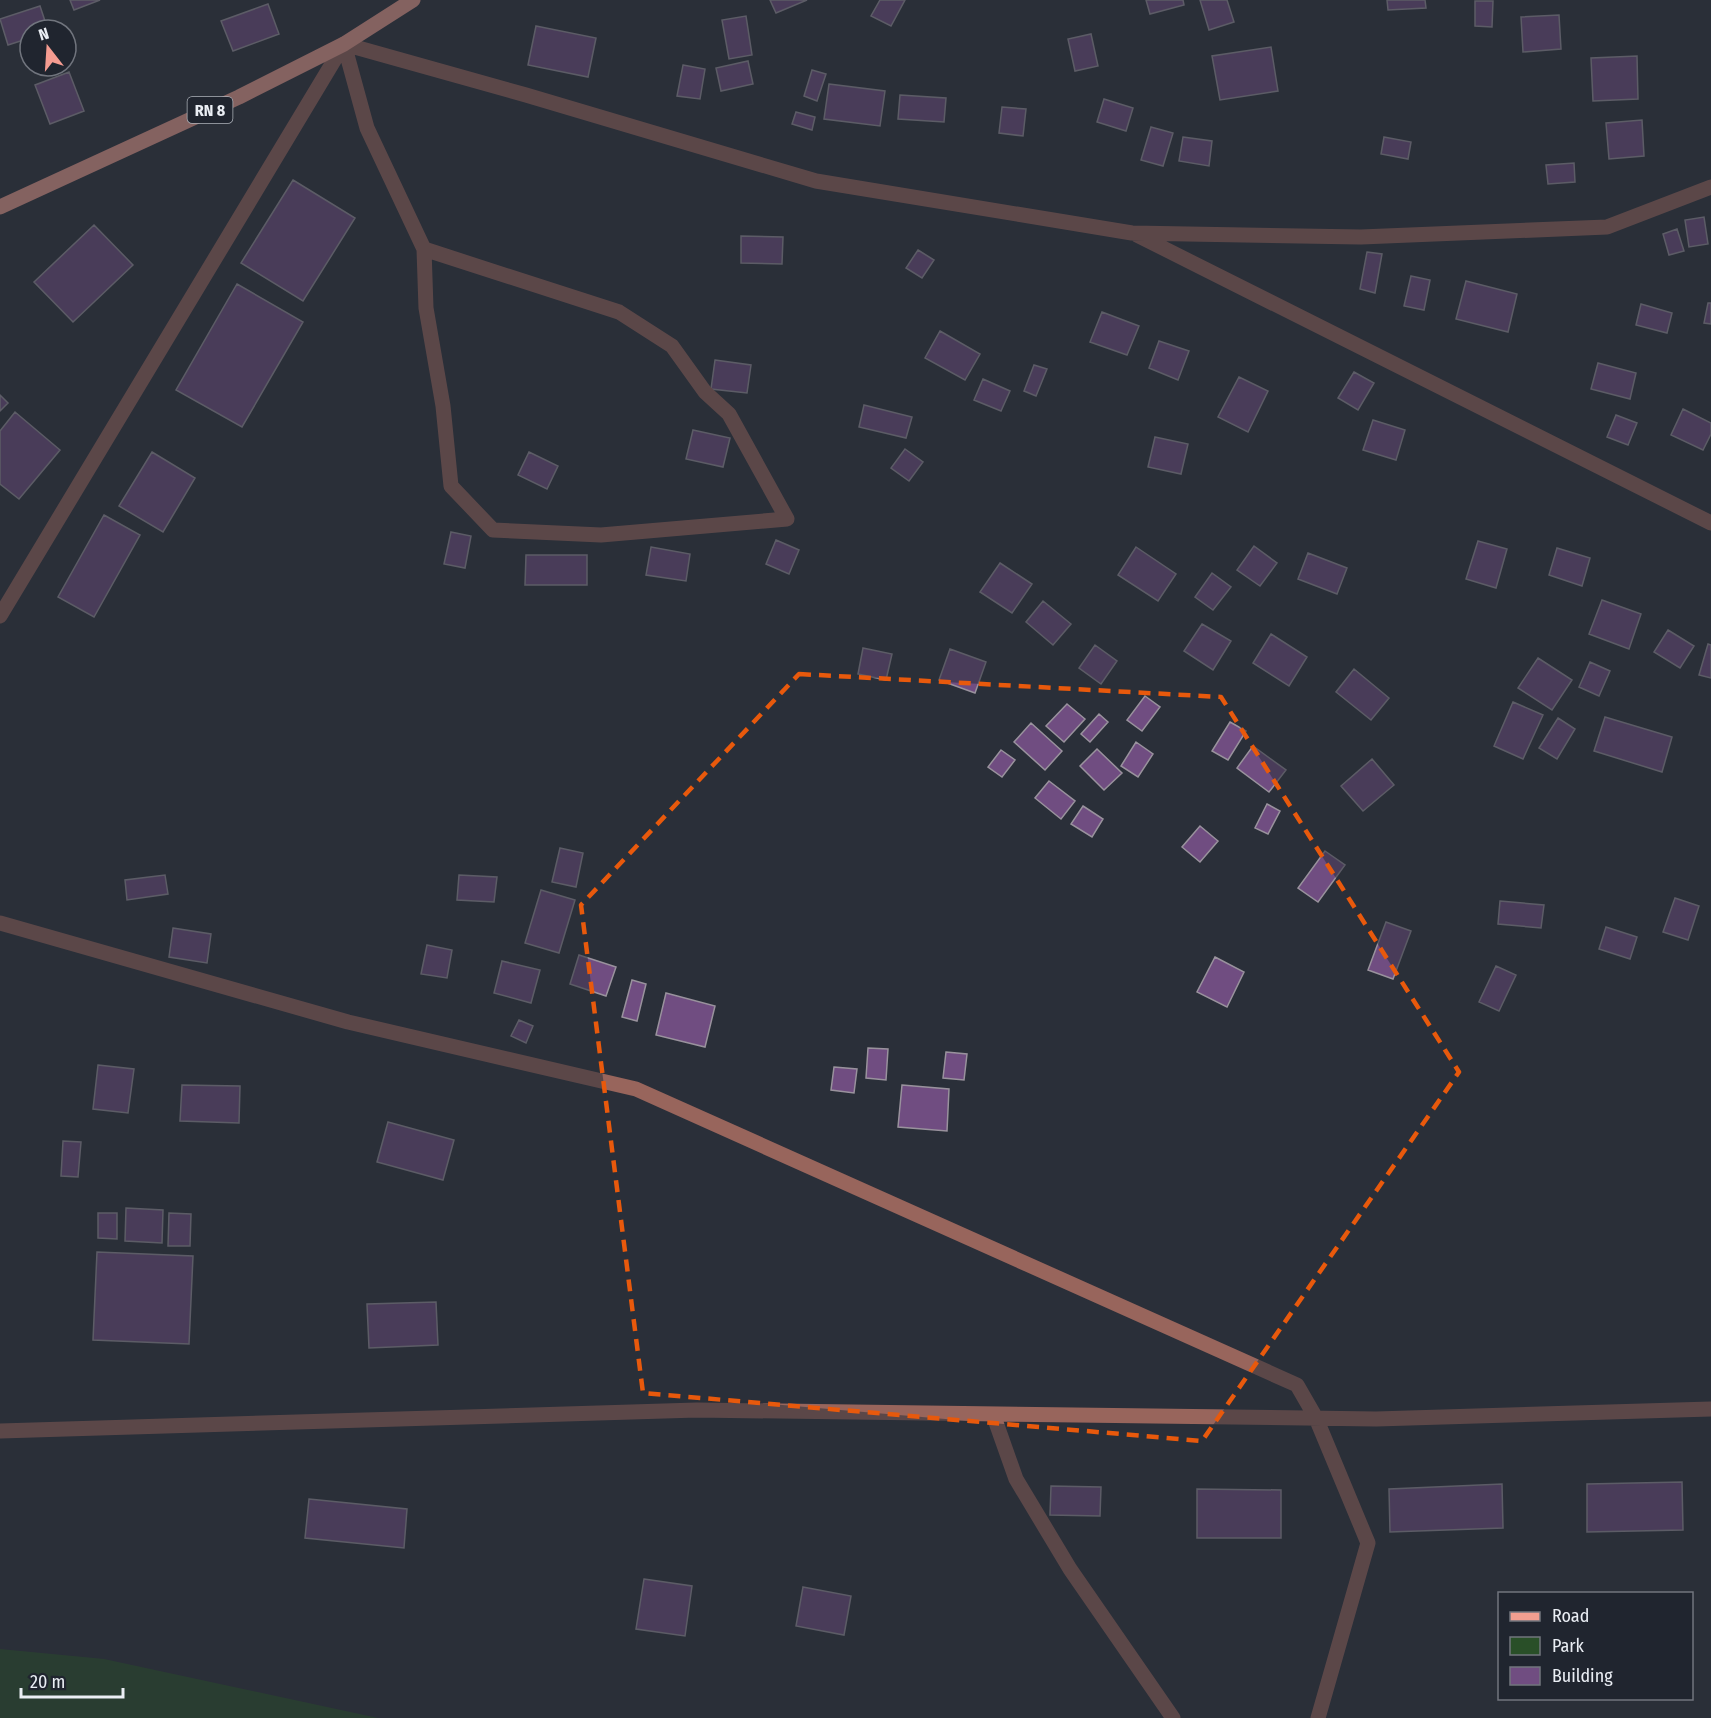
<svg xmlns="http://www.w3.org/2000/svg" width="1711" height="1718" font-family="'Fira Sans Condensed',sans-serif">
  <style>
    .green { fill: #294f28 }
    .building { fill: #704d81; stroke: #99929d; stroke-width: 1.5 }
    .lines { fill: none; stroke-linecap: round; stroke-linejoin: round }
    .street { stroke: #98655c; stroke-width: 15 }
    .primary { stroke: #f29f90; stroke-width: 15 }
    .marked { fill: none; stroke: #e8590c; stroke-width: 4.5; stroke-dasharray: 12 8; stroke-linejoin: round }
    .labels { text-anchor: middle; dominant-baseline: central; stroke-width: 6; stroke-linejoin: round; paint-order: stroke }
    .shield { fill: #20252f; stroke: #adb2b9; stroke-width: 1.5 }
    .shield-label { font-size: 16px; font-weight: bold; fill: #eaeef4 }
  </style>
  <rect width="100%" height="100%" fill="#2a2f39"/>
  <path class="green" d="M0,1649L104,1659L378,1718H0Z"/>
  <path class="building" d="M70,0H100L74,10Z
    M770,0H807L776,13Z
    M880,0H905L891,26L871,16Z
    M1146,0H1183L1184,5L1150,14Z
    M1200,0H1227L1234,22L1209,30Z
    M1387,0H1425L1426,8L1388,10Z
    M1475,1H1493L1492,27L1475,26Z
    M268,4L279,34L233,51L221,21Z
    M40,6L48,30H30V38L8,45L0,19Z
    M1559,15L1561,49L1523,52L1521,17Z
    M746,16L752,55L729,59L722,20Z
    M536,26L596,38L588,77L528,65Z
    M1091,34L1098,66L1075,71L1068,39Z
    M1271,47L1278,91L1220,100L1212,56Z
    M1637,56L1638,99L1593,101L1591,58Z
    M748,61L753,84L721,91L716,68Z
    M683,65L705,69L700,99L677,96Z
    M812,70L826,74L817,101L804,96Z
    M69,72L84,111L50,124L35,85Z
    M829,84L885,91L880,126L824,119Z
    M900,95L946,98L944,122L898,119Z
    M1104,99L1133,108L1126,131L1097,122Z
    M1002,107L1026,109L1023,136L999,133Z
    M796,112L815,117L812,130L792,124Z
    M1642,120L1644,156L1609,159L1606,123Z
    M1151,127L1173,133L1163,166L1141,160Z
    M1183,137L1212,141L1209,166L1179,161Z
    M1384,137L1411,142L1408,159L1381,154Z
    M1574,163L1575,182L1548,184L1546,165Z
    M293,180L355,218L303,301L241,263Z
    M1704,217L1708,244L1689,247L1685,220Z
    M94,225L133,265L73,322L34,282Z
    M1677,229L1684,251L1669,255L1663,234Z
    M741,236L783,237L782,264L741,263Z
    M918,250L934,260L922,278L906,268Z
    M1367,252L1382,254L1375,293L1360,289Z
    M1411,276L1430,280L1424,310L1404,306Z
    M1466,281L1517,294L1508,332L1456,319Z
    M237,284L303,322L242,427L176,390Z
    M1708,303H1711V324L1704,323Z
    M1641,304L1672,313L1667,333L1636,325Z
    M1102,312L1139,326L1127,355L1090,342Z
    M940,331L980,354L965,380L925,358Z
    M1159,341L1189,351L1178,380L1149,368Z
    M715,360L751,365L747,393L711,389Z
    M1598,363L1636,373L1630,399L1591,389Z
    M1034,365L1047,369L1036,396L1024,391Z
    M1354,372L1374,383L1358,410L1338,398Z
    M1239,377L1268,391L1248,432L1218,417Z
    M983,379L1010,391L1001,411L974,400Z
    M0,395L8,403L0,411Z
    M864,405L912,417L906,438L859,427Z
    M1683,409L1711,423V434L1703,450L1671,435Z
    M15,412L60,450L19,499L0,484V431Z
    M1616,415L1637,423L1628,445L1607,437Z
    M1373,420L1405,430L1396,460L1363,450Z
    M693,430L730,438L723,467L686,459Z
    M1155,437L1188,444L1181,474L1148,467Z
    M905,449L923,462L909,481L891,468Z
    M152,452L195,478L163,532L119,506Z
    M529,452L558,466L547,489L518,475Z
    M104,515L140,535L94,617L58,597Z
    M451,532L471,536L465,568L444,564Z
    M776,540L799,550L789,574L766,564Z
    M1478,541L1507,549L1496,588L1466,579Z
    M1254,546L1277,563L1260,586L1237,570Z
    M651,547L690,554L686,581L646,575Z
    M1136,547L1176,574L1158,601L1118,575Z
    M1557,548L1590,558L1582,586L1549,575Z
    M1308,553L1347,568L1337,594L1298,579Z
    M526,555H587V585H525Z
    M1000,563L1032,584L1012,613L980,592Z
    M1212,573L1231,587L1213,610L1195,597Z
    M1602,600L1641,614L1629,649L1589,634Z
    M1043,601L1071,624L1053,645L1026,622Z
    M1202,624L1231,641L1213,670L1184,651Z
    M1668,630L1694,646L1680,668L1654,652Z
    M1271,634L1307,657L1289,686L1253,663Z
    M1708,644L1711,645V678L1699,675Z
    M1095,645L1117,661L1101,684L1079,668Z
    M863,648L892,654L886,680L858,674Z
    M950,649L986,662L975,693L939,680Z
    M1538,658L1572,680L1552,710L1518,688Z
    M1590,662L1610,671L1599,696L1579,687Z
    M1354,669L1389,698L1371,720L1336,692Z
    M1145,696L1160,707L1142,731L1127,720Z
    M1513,702L1543,715L1523,759L1494,746Z
    M1067,704L1085,719L1064,742L1046,726Z
    M1099,714L1108,722L1090,742L1081,734Z
    M1605,717L1672,737L1662,772L1594,751Z
    M1558,718L1575,729L1557,759L1539,748Z
    M1230,722L1246,731L1228,760L1212,751Z
    M1031,723L1062,751L1045,770L1014,742Z
    M1136,742L1153,754L1138,777L1121,766Z
    M1253,746L1286,770L1269,792L1237,768Z
    M1097,749L1122,773L1104,790L1080,766Z
    M1001,750L1015,760L1002,777L988,767Z
    M1372,759L1394,785L1363,811L1341,786Z
    M1049,781L1075,801L1061,819L1035,798Z
    M1267,804L1280,811L1268,834L1255,828Z
    M1083,806L1103,819L1092,837L1071,824Z
    M1200,826L1218,841L1200,862L1182,847Z
    M560,848L583,853L576,887L552,882Z
    M1325,851L1345,865L1318,902L1298,888Z
    M165,875L168,894L127,900L125,880Z
    M459,875L497,877L494,902L457,900Z
    M541,890L575,900L559,953L525,943Z
    M1675,898L1699,906L1688,940L1663,932Z
    M1500,901L1544,905L1541,928L1498,924Z
    M1386,922L1411,931L1393,979L1368,970Z
    M1606,927L1637,937L1630,959L1599,949Z
    M173,928L211,934L207,963L169,957Z
    M427,945L452,950L447,978L421,974Z
    M579,955L616,967L606,996L570,984Z
    M1215,957L1244,972L1227,1007L1197,992Z
    M502,961L540,970L531,1003L494,993Z
    M1496,966L1516,975L1499,1011L1479,1002Z
    M632,980L646,984L637,1021L622,1017Z
    M666,993L715,1006L705,1047L656,1035Z
    M519,1020L533,1026L526,1043L511,1036Z
    M868,1048L888,1049L886,1080L866,1078Z
    M946,1052L967,1054L964,1080L943,1078Z
    M98,1065L134,1069L128,1113L93,1109Z
    M834,1067L857,1069L854,1093L831,1090Z
    M182,1085L240,1086L239,1123L180,1121Z
    M902,1085L949,1089L947,1131L898,1127Z
    M388,1122L454,1140L443,1180L377,1162Z
    M63,1141L81,1142L78,1177L61,1176Z
    M126,1208L163,1210L162,1243L125,1241Z
    M98,1213H117V1239L98,1238Z
    M169,1213L191,1214L190,1246H168Z
    M97,1252L193,1256L189,1344L93,1340Z
    M436,1302L438,1345L369,1348L367,1304Z
    M1682,1482L1683,1530L1587,1532V1484Z
    M1502,1484L1503,1528L1390,1532L1389,1489Z
    M1051,1486L1101,1487L1100,1516L1050,1515Z
    M1197,1489L1281,1490V1538H1197Z
    M309,1499L407,1509L404,1548L305,1538Z
    M644,1579L692,1586L685,1636L636,1629Z
    M803,1587L851,1596L844,1635L796,1626Z"/>
  <g class="lines">
    <path class="street" d="M344,44L526,95L816,181L1132,233L1361,237L1607,227L1711,187
      M344,44L367,128L424,249L426,308L443,406L451,486L493,530L601,535L787,519L729,414L705,392L672,346L619,312L424,249
      M1137,235L1711,523
      M0,616L344,44
      M0,923L348,1022L636,1089L1297,1385L1316,1418L1368,1543L1318,1718
      M993,1414L1016,1479L1070,1569L1173,1718
      M0,1431L697,1410L1376,1419L1711,1409"/>
    <path class="primary" d="M0,207L239,97L344,44L413,0"/>
  </g>
  <path d="M0 0H1711V1718H0ZM799,674L1221,697L1459,1072L1202,1441L643,1393L581,905Z" fill="#2a2f39" fill-opacity=".55" fill-rule="evenodd"/>
  <path class="marked" d="M799,674L1221,697L1459,1072L1202,1441L643,1393L581,905Z"/>
  <g class="labels">
    <rect class="shield" x="187.5" y="97" width="45" height="26" rx="4.5"/>
    <g class="shield-label">
      <text x="210" y="110">RN 8</text>
    </g>
  </g>
  <rect x="1498" y="1592" width="195" height="108" fill="#20252f" stroke="#71757e" stroke-width="1.5"/>
  <rect x="1510" y="1612" width="30" height="9" fill="#f29f90" stroke="#71757e" stroke-width="1.5"/>
  <text x="1552" y="1622" font-size="18" fill="#eaeef4">Road</text>
  <rect x="1510" y="1637" width="30" height="18" fill="#294f28" stroke="#71757e" stroke-width="1.5"/>
  <text x="1552" y="1652" font-size="18" fill="#eaeef4">Park</text>
  <rect x="1510" y="1667" width="30" height="18" fill="#704d81" stroke="#71757e" stroke-width="1.5"/>
  <text x="1552" y="1682" font-size="18" fill="#eaeef4">Building</text>
  <g transform="translate(48 48) rotate(343)"><circle r="28" fill="#20252f" stroke="#71757e" stroke-width="1.5"/>
  <path d="M0-4.5L10 22L0 15L-10 22Z" fill="#f59c91"/>
  <text y="-9" font-size="16" font-weight="bold" text-anchor="middle" fill="#eaeef4">N</text>
  </g>
  <path d="M21 1688v9h102v-9" fill="none" stroke="#eaeef4" stroke-width="3"/>
  <text x="30" y="1688" font-size="18" fill="#eaeef4" stroke="#20252f" stroke-width="4.5" paint-order="stroke">20 m</text>
</svg>
